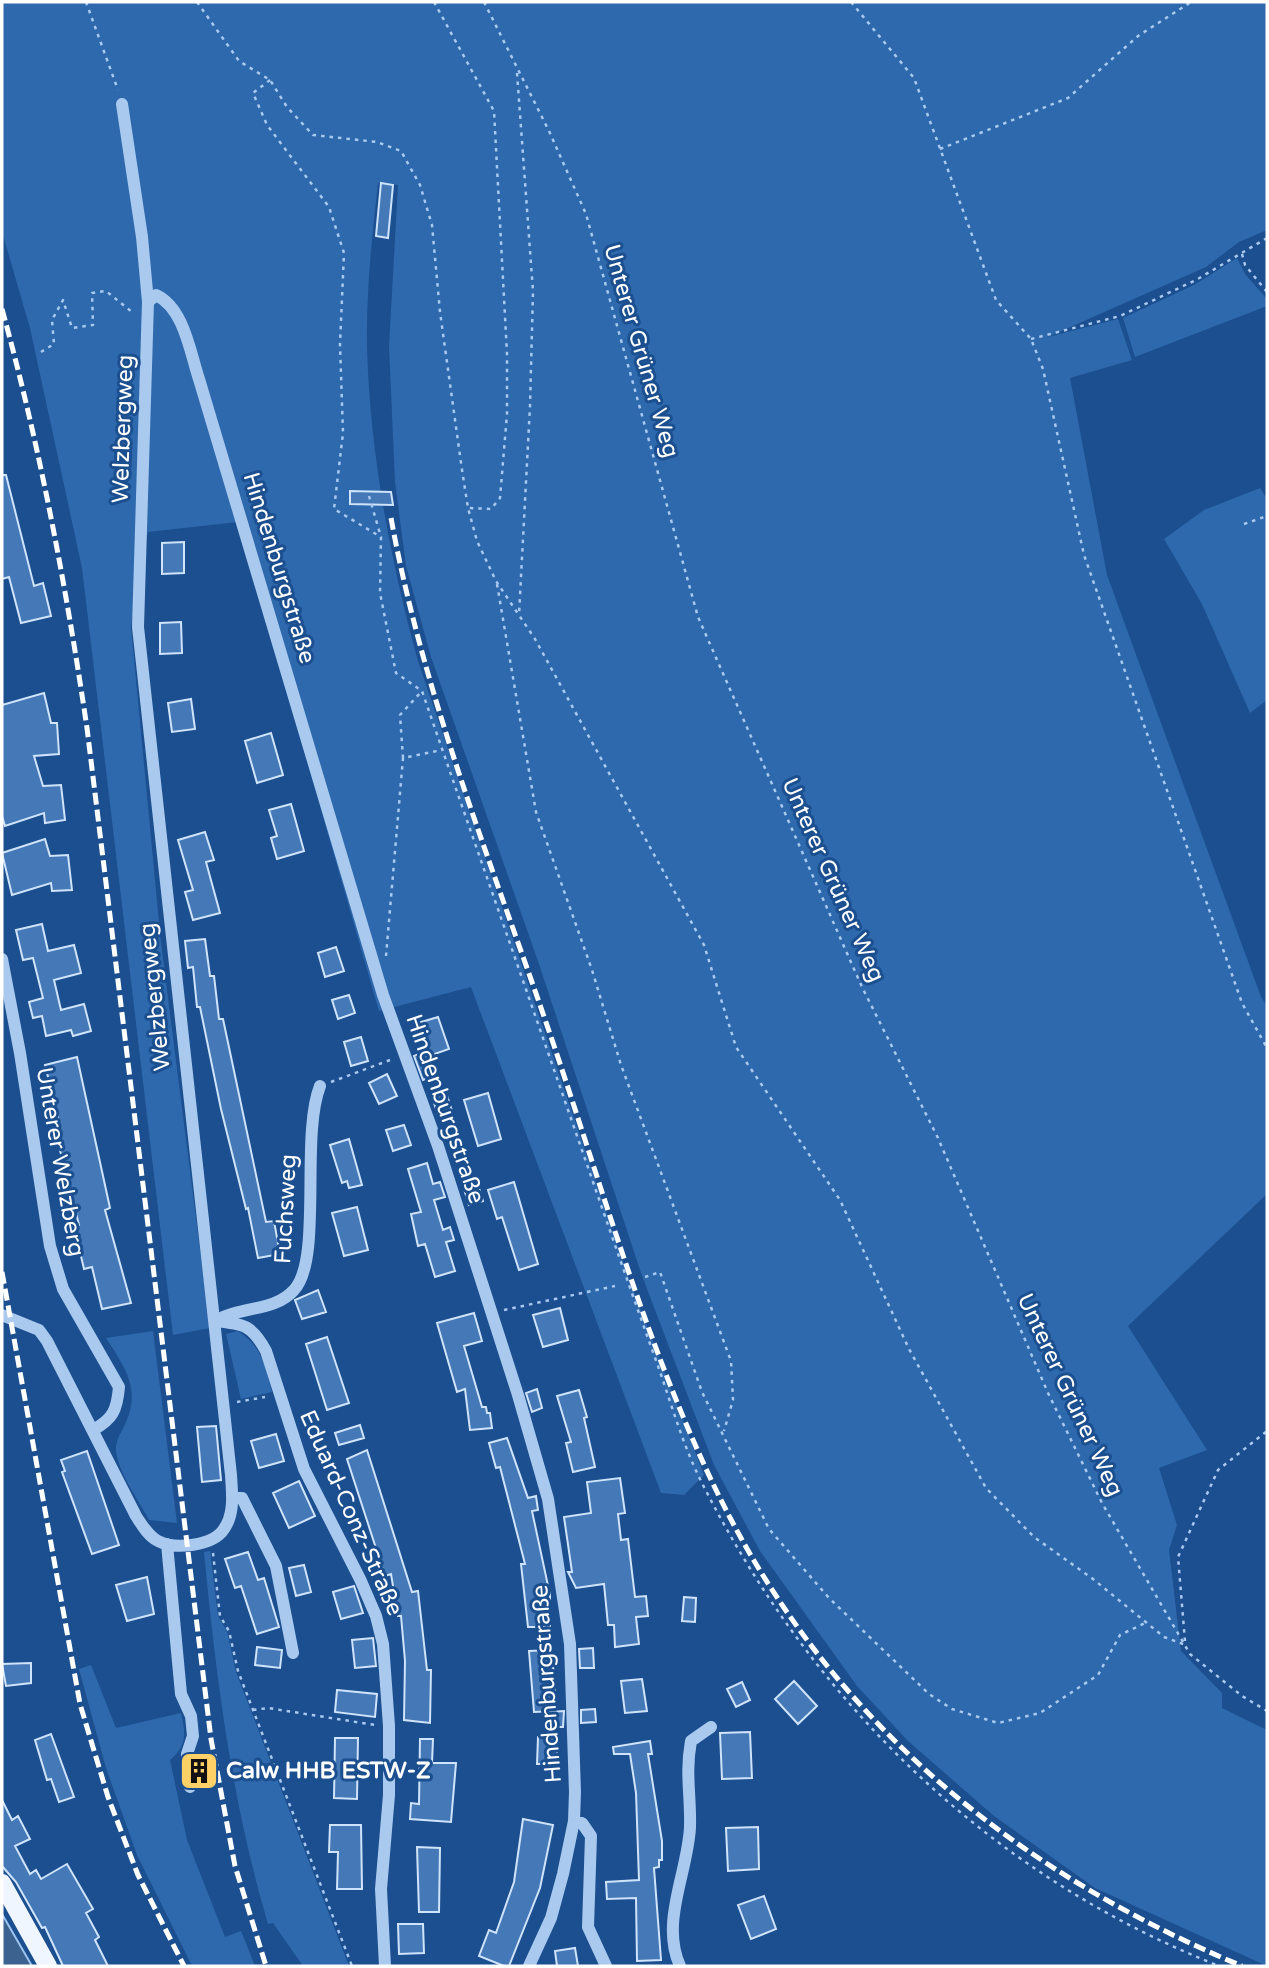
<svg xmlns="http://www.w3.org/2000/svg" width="1269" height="1968" font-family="'Varela Round',sans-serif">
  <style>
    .green { fill: #2e69ad }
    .water { fill: #3c6290; stroke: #9cc4f0; stroke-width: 2 }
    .building { fill: #4478b7; stroke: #cfe3fa; stroke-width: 2 }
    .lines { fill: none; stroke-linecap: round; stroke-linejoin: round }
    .path { stroke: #a9c9ee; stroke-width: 2.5; stroke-dasharray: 3.5 5; stroke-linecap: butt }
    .minor { stroke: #a9c9ee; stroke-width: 12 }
    .major { stroke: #f0f6ff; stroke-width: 18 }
    .rail { stroke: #fff; stroke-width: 5; stroke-dasharray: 12 5; stroke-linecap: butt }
    .labels { text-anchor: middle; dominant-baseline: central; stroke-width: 6; stroke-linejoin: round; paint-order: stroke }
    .street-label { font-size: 23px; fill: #fff; stroke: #1b4f8f }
    .poi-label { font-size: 23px; font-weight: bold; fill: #fff; stroke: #1b4f8f; text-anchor: start }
  </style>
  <rect width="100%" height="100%" fill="#1b4f8f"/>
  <path class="green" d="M2,2H1267V230L1239,242L1206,267L1048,337L1118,319L1132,360L1070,378L1107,575L1261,997L1267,1006V1194L1128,1326L1207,1450L1159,1468L1177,1525L1169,1550L1181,1651L1222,1693V1708L1267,1730V1966L1095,1888L994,1816L908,1741L857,1686L760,1551L714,1465L641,1273L539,964L431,657L406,566L395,482L389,346L398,185L378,183C372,237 366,292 367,347C370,453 390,559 418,661L628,1276L704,1475L684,1495L661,1493L471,987L379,1011L238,522L148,532L131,627L161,943L210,1328L173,1335L82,568L30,328L2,232Z
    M1237,258L1245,274L1267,299V306L1135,357L1123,318L1194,285Z
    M1260,488L1267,499V700L1250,713L1202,604L1164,539L1204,510Z
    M153,1331L177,1523L149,1520C139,1501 122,1478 117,1457C113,1442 121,1434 126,1422C141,1388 124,1366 106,1338Z
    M238,1331C262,1347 265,1365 272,1392L241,1399L226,1334Z
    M210,1551L218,1616L227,1631L236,1672L349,1966H303L273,1923L268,1924C232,1803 216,1678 204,1552Z
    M91,1665L116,1728L181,1713C186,1735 187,1745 170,1760L187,1840L225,1937L241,1931L255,1966H192L137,1855L106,1768L79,1669Z"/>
  <path class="water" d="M2,1914L32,1966H2Z"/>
  <path class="building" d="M381,183L393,185L388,238L376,236Z
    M2,475H6L34,586L43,583L51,616L21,623L9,577L2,579Z
    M350,491L391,492L393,505L350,504Z
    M184,542V573L162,574V543Z
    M181,622L182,653L160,654V623Z
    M44,693L51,723H57L59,754L34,756L43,786L61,785L65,820L45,823L44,813L5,826L2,816V705Z
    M191,699L195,729L172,732L168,703Z
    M271,733L283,775L257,783L245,741Z
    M291,804L304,851L277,859L271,838L277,836L269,810Z
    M205,832L214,860L206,862L220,913L193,920L185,892L193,890L178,840Z
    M45,839L50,856L68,855L72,890L52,891L51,883L12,895L2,853Z
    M42,924L48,951L74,945L81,973L54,980L61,1010L84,1004L91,1031L73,1036L71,1030L46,1036L42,1016L33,1018L29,1002L43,998L33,958L23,960L16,930Z
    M205,939L210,976H214L219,1019H223L266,1222L274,1221L280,1254L258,1258L248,1208L246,1209L221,1109L200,1007H197L193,967L188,968L185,941Z
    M336,947L344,971L325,977L318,953Z
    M349,995L355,1013L338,1019L332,1000Z
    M438,1017L449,1049L429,1056L418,1023Z
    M361,1037L368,1061L351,1066L344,1042Z
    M426,1051L435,1076L423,1080L414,1056Z
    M77,1057L110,1208L105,1210L131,1303L102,1309L92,1267L84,1269L74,1226L79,1225L52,1119L58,1117L45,1065Z
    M387,1074L397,1096L379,1104L369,1083Z
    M445,1089L452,1111L438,1115L431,1094Z
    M488,1093L501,1139L478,1146L464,1100Z
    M404,1125L411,1145L393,1151L386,1130Z
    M349,1139L362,1185L349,1188L347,1181L342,1183L330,1145Z
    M427,1163L433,1184L440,1182L445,1197L434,1200L443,1230L450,1227L454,1240L446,1242L455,1271L435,1277L425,1244L418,1246L411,1214L421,1212L408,1169Z
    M514,1182L538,1264L519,1270L502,1217L497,1219L488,1190Z
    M478,1185L483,1201L469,1205L464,1189Z
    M357,1207L368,1250L344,1256L332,1213Z
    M318,1290L326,1312L302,1319L295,1300Z
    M560,1308L568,1340L543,1347L533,1315Z
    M474,1313L482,1341L464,1346L482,1407H486L487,1413H490L492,1428L470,1430L465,1389L457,1392L437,1323Z
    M327,1337L349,1403L327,1410L306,1344Z
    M537,1389L542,1408L532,1412L526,1393Z
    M579,1390L587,1417L584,1418L595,1467L573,1472L566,1443L571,1442L557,1396Z
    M360,1425L364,1438L339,1445L335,1433Z
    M216,1426L221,1480L202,1482L197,1427Z
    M276,1434L284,1461L259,1468L251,1441Z
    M507,1438L528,1498L536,1496L538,1510L532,1511L550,1595V1627H528L521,1564H525L500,1467L496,1468L489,1443Z
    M367,1450L412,1592L418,1591L427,1670H431L430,1723L404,1720L405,1661L401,1616H398L391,1574L385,1576L347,1459Z
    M87,1451L119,1545L92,1554L62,1472L65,1471L61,1460Z
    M620,1478L625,1513L618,1514L621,1540L628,1539L635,1597L646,1596L648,1616L636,1617L639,1644L615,1647L614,1625H608L604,1584L576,1588L568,1572H572L564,1517L591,1513L587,1482Z
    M299,1481L315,1516L289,1528L273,1493Z
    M248,1552L258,1580L264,1578L279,1627L257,1634L241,1586L235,1588L225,1559Z
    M304,1565L311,1592L296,1596L289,1568Z
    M147,1577L154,1614L127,1621L116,1585Z
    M354,1586L363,1613L341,1619L333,1592Z
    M684,1597L696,1598L695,1622L682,1621Z
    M373,1638L376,1666L355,1668L352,1640Z
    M257,1647L282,1650L280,1668L255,1665Z
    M593,1648L594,1668H580L579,1649Z
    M552,1650L556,1711L534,1712L529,1651Z
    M31,1663V1683L6,1686L2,1664Z
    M642,1679L647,1711L625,1713L621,1681Z
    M794,1681L817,1706L798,1724L775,1699Z
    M742,1682L750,1700L736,1707L727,1689Z
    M337,1690L377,1694L375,1717L335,1712Z
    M595,1709L596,1722L581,1723V1710Z
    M564,1711L563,1727H549V1712Z
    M750,1732L752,1778L722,1779L720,1733Z
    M51,1734L74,1797L59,1802L51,1779L47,1780L35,1740Z
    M538,1737H557V1764H537Z
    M335,1738H358L357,1799L334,1798Z
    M420,1739H433L432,1763H456L451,1822L410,1819L411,1803L419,1804Z
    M650,1741L652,1754H648L662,1841V1860H659V1867L654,1868L661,1960L637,1961L636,1898L607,1899L606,1882L639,1880L636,1793L630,1754H614L613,1747Z
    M2,1800L12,1820L18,1816L30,1839L15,1846L30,1874L36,1870L41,1879L67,1864L93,1909L86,1913L99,1937L95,1940L108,1966H63L45,1927L42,1928L16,1882L2,1866Z
    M523,1819L553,1825L540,1888L509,1966H504L479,1956L489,1930L496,1933L514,1882Z
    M330,1825H361L362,1889H337L338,1852H329Z
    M758,1827L759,1869L728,1871L726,1828Z
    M417,1847L440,1848L439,1912H419Z
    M764,1896L776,1929L751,1939L738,1905Z
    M398,1924H423L424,1953L399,1954Z
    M575,1948L578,1966H557L555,1951Z"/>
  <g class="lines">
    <path class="path" d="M86,2L118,90
      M197,2L239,61L270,80L287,107L313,135L377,142L401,151L420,185L432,225L440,312L462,470L468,508L477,541L496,581L535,639L704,945L736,1047L840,1200L909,1349L986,1488L1034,1537L1093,1579L1164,1637L1186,1645
      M434,2L494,111L507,354V414L500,498L491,509L468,508
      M484,2L549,131L586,214L698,617L862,987L938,1138L1048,1393L1102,1503L1190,1654L1242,1696L1267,1711
      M851,2L914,78L996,300L1031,339L1043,369L1084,555L1242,1003L1267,1048
      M517,73L533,291L530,406L519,615
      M270,80L253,93L267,125L329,207L344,253L340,344L343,433L334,509L381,537
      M940,149L1068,98L1138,36L1191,2
      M1242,254L1245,265L1267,292
      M1031,339L1120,316L1196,280L1267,238
      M41,352L54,344L52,320L63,300L72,328L93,325L92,293L106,291L132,312
      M369,496L381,537L380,593L396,673L422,691C476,847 531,1003 585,1159C609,1228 633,1297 658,1366C671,1403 682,1442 699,1477C810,1700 987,1874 1219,1966
      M1244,524L1267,516
      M497,584L536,812L592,970L621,1065L731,1361L733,1400L724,1431
      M403,758L400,715L422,691
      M386,956L403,758L442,750
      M331,1082L390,1060
      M645,1277L660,1272L702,1392L769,1529L829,1598L929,1694L952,1709L998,1723L1040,1713L1098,1675L1120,1635L1145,1623
      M504,1310L615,1286
      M237,1402L265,1397
      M213,1553L220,1616L229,1631L238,1671L352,1966
      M1185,1641L1178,1557L1218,1470L1267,1431
      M253,1710L268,1708L375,1725"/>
    <path class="minor" d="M148,302L156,295C184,308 190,352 199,379L383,995L438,1146L518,1395L548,1499L570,1644L575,1792L574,1821L563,1874L551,1918L529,1966
      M2,959L20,1053L50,1246L63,1289L119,1387C117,1410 113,1419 93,1430
      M2,1315L39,1330L47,1341L136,1516C142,1525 148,1536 158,1541C175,1550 213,1546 224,1529C235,1513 232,1493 231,1475L138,627L148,302L142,237L122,104
      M216,1321C244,1324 252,1325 266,1351L304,1469L360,1579L376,1616L383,1644L389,1726V1795L381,1889L385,1966
      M216,1321C239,1306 275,1312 294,1290C323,1259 300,1137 320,1086
      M232,1498H242L276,1566L293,1653
      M167,1544L181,1694L191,1716L193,1736L187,1754L190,1787
      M574,1821L582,1823L591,1836L588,1927L606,1966
      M680,1966C660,1922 688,1872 690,1827C691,1796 685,1774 691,1741L711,1727"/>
    <path class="major" d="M2,1883L48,1966"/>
    <path class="rail" d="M2,309C40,447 66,586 87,728L211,1739L235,1866L266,1966
      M391,518C423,694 491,862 549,1031C601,1183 647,1349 718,1494C828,1719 1013,1871 1242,1966
      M2,1272L80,1704L108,1797L138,1875L184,1966"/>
  </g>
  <defs>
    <g id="building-square" transform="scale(2.0125)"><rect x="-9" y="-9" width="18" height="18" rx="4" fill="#ffd166" stroke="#1b4f8f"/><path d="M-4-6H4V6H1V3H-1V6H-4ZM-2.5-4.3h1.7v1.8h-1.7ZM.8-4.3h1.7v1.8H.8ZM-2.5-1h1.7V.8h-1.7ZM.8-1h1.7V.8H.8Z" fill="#111"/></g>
  </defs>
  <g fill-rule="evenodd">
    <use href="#building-square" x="199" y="1771"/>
  </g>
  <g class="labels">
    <g class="street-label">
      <text transform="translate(641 351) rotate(74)">Unterer Grüner Weg</text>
      <text transform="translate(123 429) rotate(-88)">Welzbergweg</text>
      <text transform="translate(279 568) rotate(73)">Hindenburgstraße</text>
      <text transform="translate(833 880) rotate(66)">Unterer Grüner Weg</text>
      <text transform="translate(155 997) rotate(-96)">Welzbergweg</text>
      <text transform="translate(445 1109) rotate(71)">Hindenburgstraße</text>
      <text transform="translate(60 1162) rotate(80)">Unterer Welzberg</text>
      <text transform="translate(286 1209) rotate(-87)">Fuchsweg</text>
      <text transform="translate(1070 1395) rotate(65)">Unterer Grüner Weg</text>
      <text transform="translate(351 1513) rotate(66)">Eduard-Conz-Straße</text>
      <text transform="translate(547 1684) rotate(-94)">Hindenburgstraße</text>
    </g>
    <g class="poi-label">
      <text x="226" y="1771">Calw HHB ESTW-Z</text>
    </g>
  </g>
  <rect width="1269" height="1968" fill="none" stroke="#ffffff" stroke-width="7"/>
</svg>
